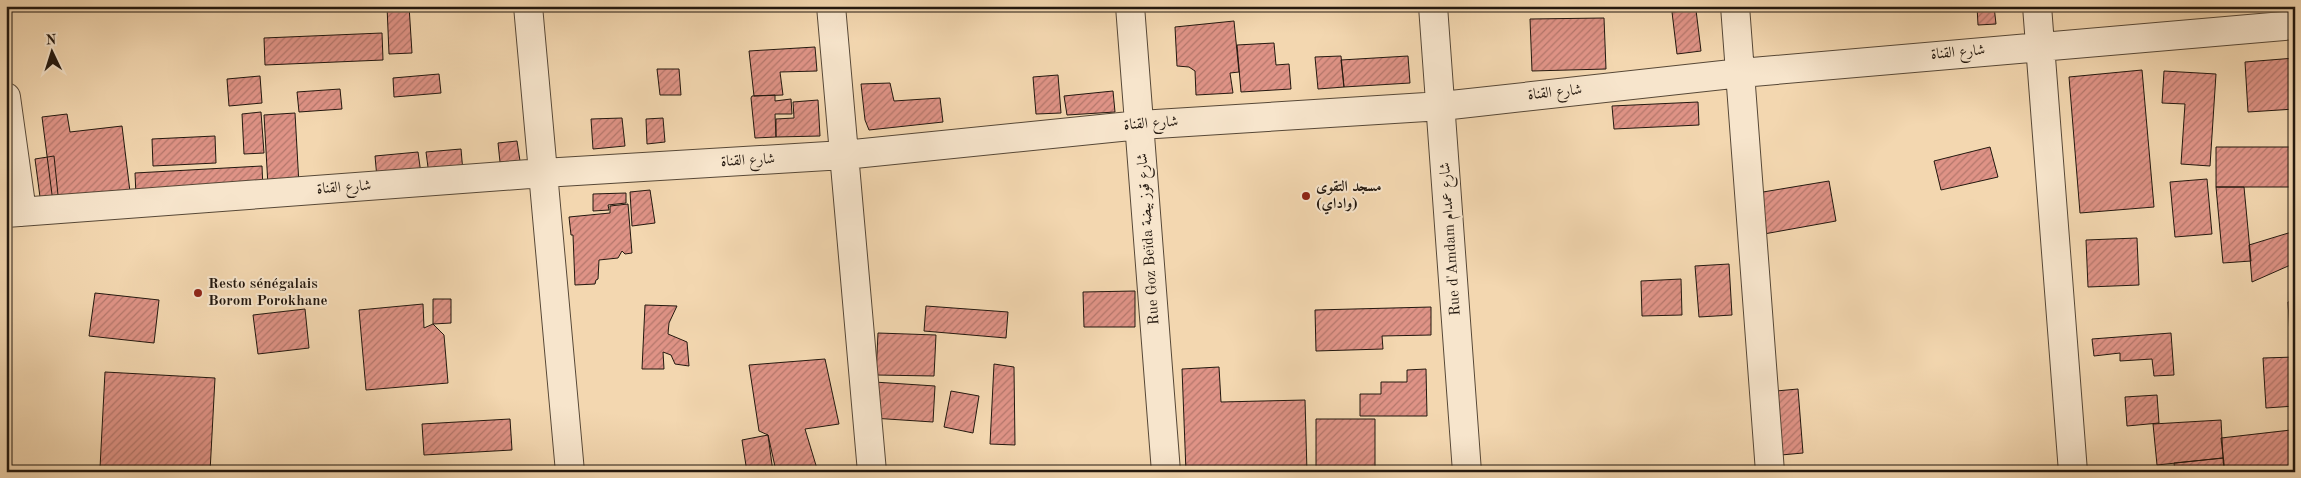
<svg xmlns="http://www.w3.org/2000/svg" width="2301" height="478" font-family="'Old Standard TT',Amiri,serif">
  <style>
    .building { fill: url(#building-hatch); stroke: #23180f }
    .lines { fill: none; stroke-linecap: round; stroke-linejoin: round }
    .minor-casing { stroke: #574837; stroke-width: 30 }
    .minor { stroke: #f7e5cc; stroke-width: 28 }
    .poi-dot { fill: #8f2418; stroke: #f7e5cc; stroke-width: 2 }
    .labels { text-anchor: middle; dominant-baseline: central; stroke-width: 4; stroke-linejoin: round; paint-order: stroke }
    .street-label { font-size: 15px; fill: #23180f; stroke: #f7e5cc }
    .poi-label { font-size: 15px; font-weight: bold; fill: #23180f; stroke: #f7e5cc; text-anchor: start }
  </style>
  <defs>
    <pattern id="building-hatch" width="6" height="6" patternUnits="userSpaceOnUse" patternTransform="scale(1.25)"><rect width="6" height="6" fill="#df9386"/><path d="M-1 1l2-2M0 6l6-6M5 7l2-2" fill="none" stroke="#b4776c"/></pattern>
  </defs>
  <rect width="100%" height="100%" fill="#f3d7b0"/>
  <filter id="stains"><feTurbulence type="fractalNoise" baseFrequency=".004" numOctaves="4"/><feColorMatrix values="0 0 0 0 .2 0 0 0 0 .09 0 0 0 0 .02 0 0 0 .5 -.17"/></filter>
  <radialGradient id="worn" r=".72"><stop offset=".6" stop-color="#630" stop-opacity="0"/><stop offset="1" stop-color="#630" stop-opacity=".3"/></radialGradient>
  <path class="building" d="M387,6H409L412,53L389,54Z
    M1977,6H1994L1996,24L1978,25Z
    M1696,10L1701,51L1677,54L1672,12Z
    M1604,18L1606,69L1532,71L1530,19Z
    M1234,21L1239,72L1230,73L1233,93L1196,95L1195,71L1189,67L1177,66L1175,27Z
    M382,33L383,60L265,65L264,38Z
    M1274,43L1276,65L1289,64L1291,89L1241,92L1237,45Z
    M815,47L817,71L780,72L783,95L754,96L749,51Z
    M1341,56L1344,87L1318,89L1315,57Z
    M1408,56L1410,83L1344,87L1341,60Z
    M2295,58V109L2248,112L2245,62Z
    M657,69H679L681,95H660Z
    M2142,70L2154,207L2080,213L2069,77Z
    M2164,71L2216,74L2210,166L2181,164L2185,104L2162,103Z
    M439,74L441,93L394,97L393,78Z
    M1058,75L1061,113L1036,114L1033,77Z
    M260,76L262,103L229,106L227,79Z
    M890,83L894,101L940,98L943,122L869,130L865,120L861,84Z
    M340,89L342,109L299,112L297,92Z
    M1113,91L1115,112L1067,115L1064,96Z
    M775,95V101L791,99L792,114H775L776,137L755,138L751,98L752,96Z
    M818,100L820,136L776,137V119L794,118L793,102Z
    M1698,102L1699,125L1614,129L1612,106Z
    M261,112L264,153L244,154L242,114Z
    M295,113L299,185L268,186L264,115Z
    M67,114L70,132L122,126L131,200L54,210L42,117Z
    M622,118L625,146L593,149L591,119Z
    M663,118L665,142L647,144L646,119Z
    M215,136L216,163L153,166L152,139Z
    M517,141L520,161L500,162L498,143Z
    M1990,147L1998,177L1941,190L1934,161Z
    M2216,147H2295V187H2216Z
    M461,149L463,172L429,175L426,152Z
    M418,152L421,174L377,178L375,156Z
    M54,156L58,195L40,197L35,159Z
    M262,166L263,190L136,196L135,173Z
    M2207,179L2212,234L2175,237L2170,182Z
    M1829,181L1836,221L1764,234L1757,193Z
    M2216,187H2244L2251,261L2223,263Z
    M650,190L655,223L632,226L630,192Z
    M626,193V203L608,205L609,210L593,211V194Z
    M628,204L632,253L625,254L622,251L618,258L599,260L598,279L596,280L595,284L575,285L573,235H571L569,217L610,213V206Z
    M2295,231V263L2252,282L2249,245Z
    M2137,238L2139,285L2088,287L2086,240Z
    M1729,264L1732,315L1699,317L1695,266Z
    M1681,279L1682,315L1642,316L1641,281Z
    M1135,291V327H1084L1083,292Z
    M95,293L159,300L154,343L89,336Z
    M433,299H451V323L433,324Z
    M2295,301V336H2290L2288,302Z
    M423,304L424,328L433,324L444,335L448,383L366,390L359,310Z
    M645,305L677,306L669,323L668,334L687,342L689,366L675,364L671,355L663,352L664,369H642Z
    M926,306L1008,312L1006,338L924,331Z
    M1431,307V335L1382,336L1383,349L1316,351L1315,310Z
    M305,309L309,348L258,354L253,315Z
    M878,333L936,335L934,376L876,375Z
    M2171,333L2174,375L2154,376L2152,359L2120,361V353L2094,356L2092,339Z
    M2295,357V406L2266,408L2263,358Z
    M825,359L839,424L805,429L818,472L776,471L768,435L759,431L749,365Z
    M994,364L1014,367L1015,445L990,444Z
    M1219,367L1221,402L1305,400L1307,472H1186L1182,369Z
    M1426,369L1427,416H1360V394H1381V382H1407V370Z
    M105,372L215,378L210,472L100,468Z
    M874,382L935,386L933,422L872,418Z
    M1798,389L1803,453L1781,455L1776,391Z
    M951,391L979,396L973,433L944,427Z
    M2157,395L2159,423L2127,426L2125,397Z
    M510,419L512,450L424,455L422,424Z
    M1316,419H1375V472H1316Z
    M2221,420L2223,458L2157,465L2153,424Z
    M2291,430L2295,472H2225L2221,438Z
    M768,435L773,472H747L742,440Z
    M2223,458L2224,472H2175L2174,463Z"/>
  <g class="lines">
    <g class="minor-casing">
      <path id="minor" d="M528,6L570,472
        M831,6L872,472
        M1130,6L1166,472
        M1433,6L1467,472
        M1735,6L1770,472
        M2037,6L2073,472
        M6,97L22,212
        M6,213L543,173L844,155L1140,125L1442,106L1741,73L2295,25"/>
    </g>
    <use href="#minor" class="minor"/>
  </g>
  <g class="poi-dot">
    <circle cx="1306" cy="196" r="5"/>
    <circle cx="198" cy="293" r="5"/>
  </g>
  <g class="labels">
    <g class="street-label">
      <text transform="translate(1958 53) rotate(-5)">شارع القناة</text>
      <text transform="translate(1555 93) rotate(-6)">شارع القناة</text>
      <text transform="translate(1151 124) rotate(-4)">شارع القناة</text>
      <text transform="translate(748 161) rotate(-3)">شارع القناة</text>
      <text transform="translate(344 188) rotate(-4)">شارع القناة</text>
      <text transform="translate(1149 239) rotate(-94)">Rue Goz Beïda شارع قوز بيضة</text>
      <text transform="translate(1451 239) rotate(-94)">Rue d'Amdam شارع عمدام</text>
    </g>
    <g class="poi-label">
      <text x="1316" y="187">مسجد التقوى<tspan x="1316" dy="17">(واداي)</tspan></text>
      <text x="208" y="284">Resto sénégalais<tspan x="208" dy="17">Borom Porokhane</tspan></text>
    </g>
  </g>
  <rect width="2301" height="478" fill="none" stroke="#f3d7b0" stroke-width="25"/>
  <rect x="8" y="8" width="2286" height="463" fill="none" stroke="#23180f" stroke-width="2.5"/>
  <rect x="12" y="12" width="2276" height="453" fill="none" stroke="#23180f"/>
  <g transform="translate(52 52) rotate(356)" stroke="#f7e5cc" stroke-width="4" paint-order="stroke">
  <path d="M0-4L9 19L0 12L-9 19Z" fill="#23180f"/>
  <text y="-8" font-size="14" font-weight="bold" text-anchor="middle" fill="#23180f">N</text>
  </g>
  <rect width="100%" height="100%" filter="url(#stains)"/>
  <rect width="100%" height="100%" fill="url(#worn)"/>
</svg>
